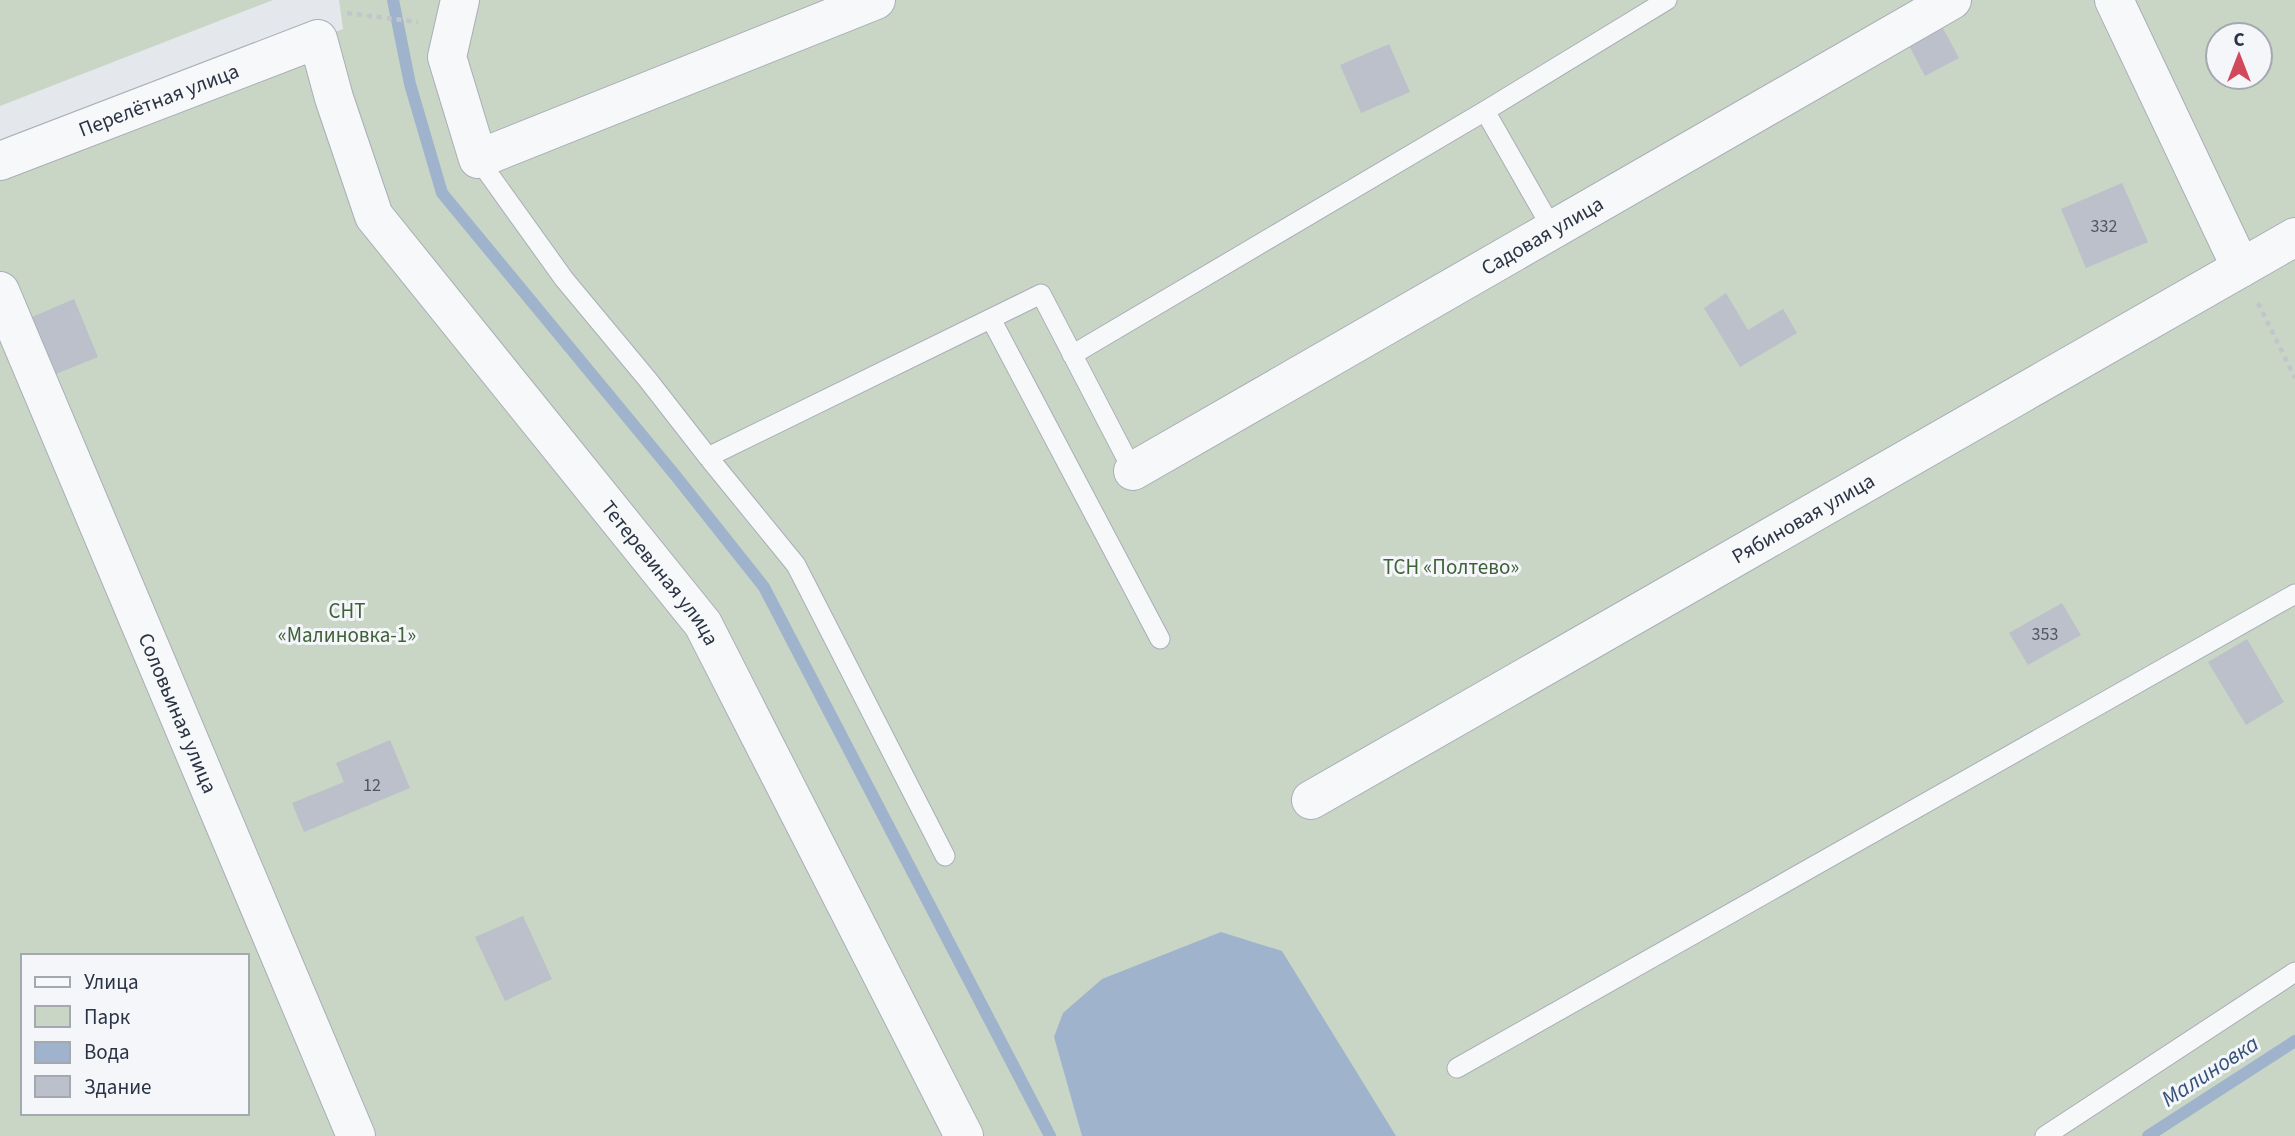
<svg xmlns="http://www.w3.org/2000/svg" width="2295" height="1136" font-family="'Source Sans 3',sans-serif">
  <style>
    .green { fill: #c9d6c5; fill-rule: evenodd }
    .water { fill: #9fb4cc }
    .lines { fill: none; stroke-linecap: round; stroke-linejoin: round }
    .stream { stroke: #9fb4cc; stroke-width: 12 }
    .building { fill: #bbc0ca }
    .service-casing { stroke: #a9aeb7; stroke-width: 21 }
    .minor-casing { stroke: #a9aeb7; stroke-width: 40 }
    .path { stroke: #c2c5cb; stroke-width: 4.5; stroke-dasharray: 5 5; stroke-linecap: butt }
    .service { stroke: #f7f8fa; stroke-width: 19 }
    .minor { stroke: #f7f8fa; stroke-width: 38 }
    .labels { text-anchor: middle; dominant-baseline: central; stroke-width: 6; stroke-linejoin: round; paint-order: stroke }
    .number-label { font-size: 18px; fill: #4f5766 }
    .street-label { font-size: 21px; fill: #2b3445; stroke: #f4f6f9 }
    .park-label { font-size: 21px; fill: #3f6138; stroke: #f4f6f9 }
    .water-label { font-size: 23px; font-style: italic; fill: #34527a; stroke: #f4f6f9 }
  </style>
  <rect width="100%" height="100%" fill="#e4e7ec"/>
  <path class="green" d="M0,0H273L0,106Z
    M339,0H2295V1136H0V161L343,29ZM2218,35H2260V77H2218ZM23,956H247V1113H23Z"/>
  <path class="water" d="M1221,932L1282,951L1396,1136H1082L1054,1037L1063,1013L1102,979Z"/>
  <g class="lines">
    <path class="stream" d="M393,0L410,84L442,193L675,475L764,587L1050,1136
      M2148,1136L2295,1041"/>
  </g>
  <path class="building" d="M1938,19L1959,58L1925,76L1904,36Z
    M1389,44L1410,92L1361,113L1340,65Z
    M2122,183L2148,242L2086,268L2061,209Z
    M1726,293L1748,330L1783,309L1797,333L1740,367L1704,308Z
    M74,299L98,357L56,374L32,317Z
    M2062,603L2081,635L2028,665L2009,633Z
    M2247,639L2284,702L2246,725L2208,662Z
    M390,740L410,788L304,832L292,803L344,782L336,763Z
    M523,916L552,979L505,1001L475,937Z"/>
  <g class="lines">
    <g class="service-casing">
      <path id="service" d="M1485,111L1553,230
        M478,159L564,279L648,380L708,457L796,565L945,856
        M991,319L1160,639
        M1072,355L1485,111L1667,0
        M708,457L1041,294L1133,471
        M1457,1068L2295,594
        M2045,1136L2295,972"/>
    </g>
    <g class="minor-casing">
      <g id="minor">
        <path d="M460,0L447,57L478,159L876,0"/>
        <path d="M2114,0L2241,268"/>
        <path id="s1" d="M0,161L318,39L334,98L374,216L703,624L964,1136"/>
        <path id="s2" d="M0,291L356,1136"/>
        <path id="s3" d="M1133,471L1952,0"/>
        <path id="s4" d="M1311,800L2295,237"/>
      </g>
    </g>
    <path class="path" d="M347,13L418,22
      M2258,303L2295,378"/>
    <use href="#service" class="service"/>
    <use href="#minor" class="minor"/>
  </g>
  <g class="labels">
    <g class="number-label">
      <text x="2104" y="226">332</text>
      <text x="2045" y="634">353</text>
      <text x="372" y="785">12</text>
    </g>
    <g class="street-label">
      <text stroke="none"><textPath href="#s1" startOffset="170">Перелётная улица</textPath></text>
      <text stroke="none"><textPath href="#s3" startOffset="472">Садовая улица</textPath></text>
      <text stroke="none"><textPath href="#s4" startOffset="567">Рябиновая улица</textPath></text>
      <text stroke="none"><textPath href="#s1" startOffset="984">Тетеревиная улица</textPath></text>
      <text stroke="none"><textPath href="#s2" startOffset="458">Соловьиная улица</textPath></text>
    </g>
    <g class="park-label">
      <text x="1451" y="567">ТСН «Полтево»</text>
      <text x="347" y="611">СНТ<tspan x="347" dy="24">«Малиновка-1»</tspan></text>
    </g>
    <g class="water-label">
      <text transform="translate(2210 1071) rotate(-33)">Малиновка</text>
    </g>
  </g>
  <rect x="21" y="954" width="228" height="161" fill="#f4f6f9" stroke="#a4a8b1" stroke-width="2"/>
  <rect x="35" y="977" width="35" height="10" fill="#f7f8fa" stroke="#a4a8b1" stroke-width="2"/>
  <text x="84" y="989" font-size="21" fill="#2b3445">Улица</text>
  <rect x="35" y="1006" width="35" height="21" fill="#c9d6c5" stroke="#a4a8b1" stroke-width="2"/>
  <text x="84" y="1024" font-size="21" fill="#2b3445">Парк</text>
  <rect x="35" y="1042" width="35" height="21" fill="#9fb4cc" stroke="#a4a8b1" stroke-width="2"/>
  <text x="84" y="1059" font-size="21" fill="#2b3445">Вода</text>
  <rect x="35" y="1076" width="35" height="21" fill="#bbc0ca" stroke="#a4a8b1" stroke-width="2"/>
  <text x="84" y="1094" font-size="21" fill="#2b3445">Здание</text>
  <g transform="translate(2239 56)"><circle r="33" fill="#f4f6f9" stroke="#a4a8b1" stroke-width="2"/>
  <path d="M0-5L12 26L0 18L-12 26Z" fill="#d1495b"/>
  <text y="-10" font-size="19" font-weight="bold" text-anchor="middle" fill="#2b3445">С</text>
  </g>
</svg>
